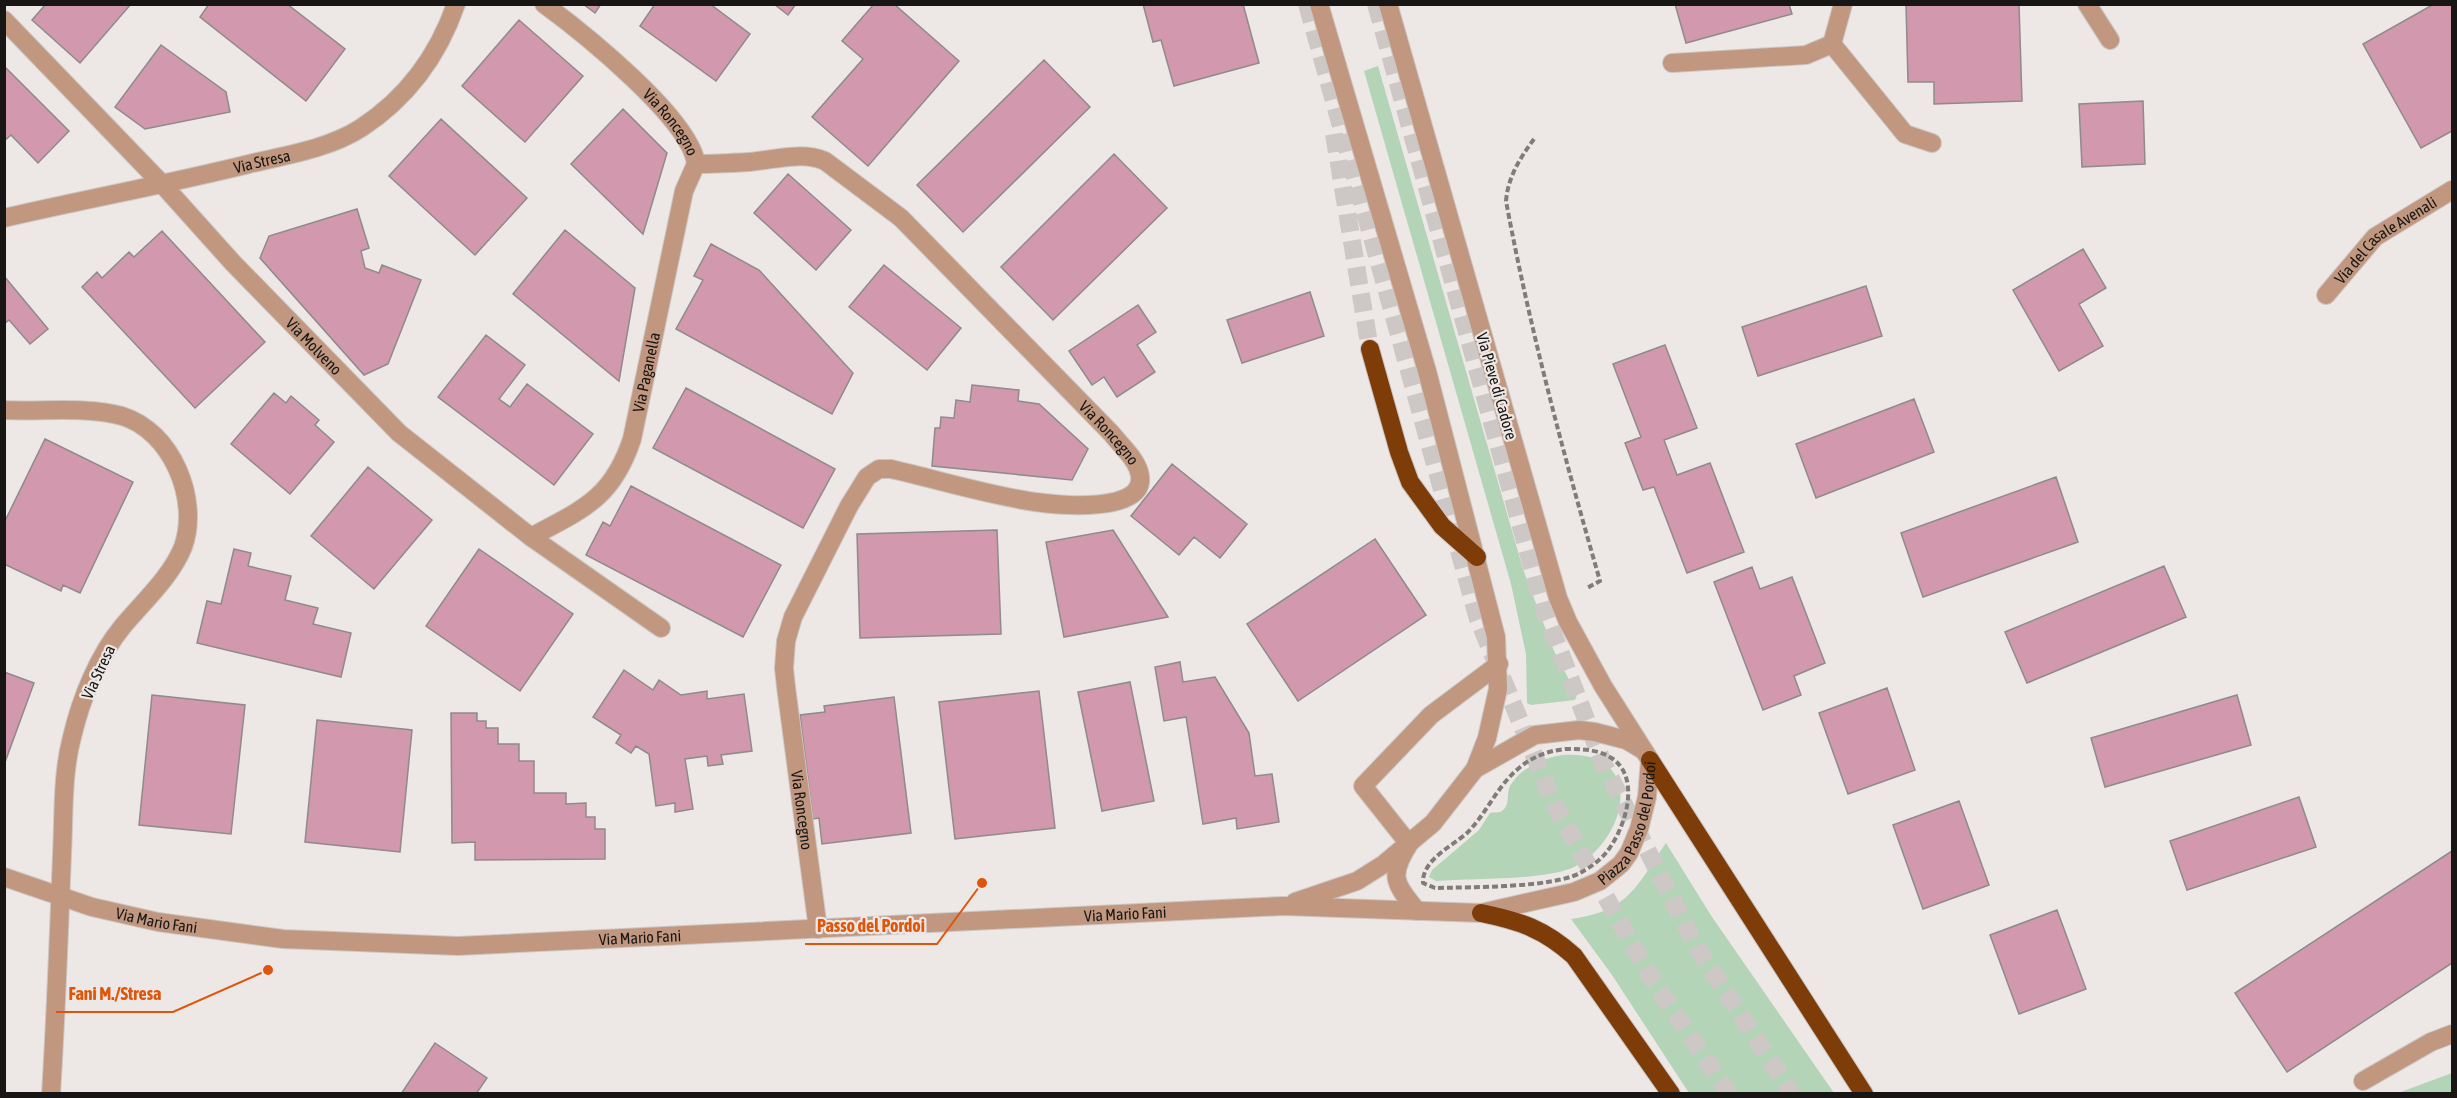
<svg xmlns="http://www.w3.org/2000/svg" width="2457" height="1098" font-family="'Asap Condensed',sans-serif">
  <style>
    .green { fill: #b3d4b7 }
    .building { fill: #d298ae; stroke: #8f8a8b; stroke-width: 1.5 }
    .lines { fill: none; stroke-linecap: round; stroke-linejoin: round }
    .highway-tunnel { stroke: #cdc8c6; stroke-width: 18; stroke-dasharray: 18 9; stroke-linecap: butt }
    .minor-casing { stroke: #cbc6c4; stroke-width: 20 }
    .highway-casing { stroke: #cbc6c4; stroke-width: 20 }
    .path { stroke: #7f7c7a; stroke-width: 4; stroke-dasharray: 6 3; stroke-linecap: butt }
    .minor { stroke: #c1977f; stroke-width: 18 }
    .highway { stroke: #7e3c09; stroke-width: 18 }
    .labels { text-anchor: middle; dominant-baseline: central; stroke-width: 4.5; stroke-linejoin: round; paint-order: stroke }
    .street-label { font-size: 16px; fill: #181615; stroke: #ede8e5 }
    .leader { fill: none; stroke: #de560c; stroke-width: 2 }
    .callout-dot { fill: #de560c; stroke: #ede8e5; stroke-width: 2 }
    .callout-label { font-size: 18px; text-anchor: middle; font-weight: bold; fill: #de560c; stroke: #ede8e5; stroke-width: 4.5; stroke-linejoin: round; paint-order: stroke }
  </style>
  <rect width="100%" height="100%" fill="#ede8e5"/>
  <path class="green" d="M1378,66L1523,569L1554,651L1577,695L1575,700L1531,705L1527,703L1526,654L1511,584L1364,71Z
    M1563,755C1646,749 1629,837 1576,866C1548,881 1471,878 1436,881L1429,877L1432,870L1479,830L1490,813C1493,812 1497,813 1500,812C1511,807 1506,794 1510,786C1521,768 1542,758 1563,755Z
    M1666,843L1712,917L1834,1093H1689L1612,975L1571,919C1629,911 1636,887 1666,843Z
    M2452,1073V1093H2398Z"/>
  <path class="building" d="M46,4H131L80,63L32,20Z
    M209,4H287L345,49L306,101L200,17Z
    M583,4H601L595,13Z
    M655,4H710L750,34L716,81L640,26Z
    M774,4H796L788,15Z
    M874,4H894L959,61L868,166L812,117L863,59L842,41Z
    M1143,4H1243L1259,63L1174,86L1161,40L1153,42Z
    M1675,4H1789L1792,14L1686,43Z
    M1906,4H2019L2022,101L1934,104V82H1908Z
    M2434,4H2452V131L2421,148L2363,44Z
    M519,20L583,76L525,142L462,86Z
    M161,45L226,92L230,112L145,129L115,107Z
    M1044,60L1090,107L963,232L917,185Z
    M4,66L69,131L38,163L11,135L4,141Z
    M2143,101L2145,164L2082,167L2079,104Z
    M623,109L667,153L643,234L571,164Z
    M441,119L527,198L475,255L389,176Z
    M1114,154L1167,208L1053,320L1001,267Z
    M788,174L851,230L816,270L754,213Z
    M357,209L369,248L361,251L365,268L379,273L382,265L421,280L388,364L364,375L260,258L269,236Z
    M565,230L635,288L619,381L513,294Z
    M162,231L265,342L195,408L82,287L97,272L102,278L129,252L134,257Z
    M711,244L759,270L853,373L832,414L676,329L703,280L694,276Z
    M2083,249L2106,288L2079,304L2103,346L2059,371L2013,290Z
    M884,265L961,328L927,370L849,307Z
    M4,276L48,329L30,344L9,320L4,324Z
    M1866,286L1882,336L1758,376L1742,327Z
    M1310,292L1324,336L1242,363L1227,320Z
    M1138,305L1156,332L1137,345L1155,372L1117,397L1104,377L1092,385L1069,351Z
    M486,335L525,365L499,399L510,407L527,384L593,434L554,485L438,397Z
    M1665,345L1697,428L1664,440L1677,475L1710,463L1744,552L1687,573L1654,487L1643,490L1625,443L1641,437L1613,364Z
    M972,385L1019,390L1018,401L1039,404L1088,449L1072,480L932,466L935,428H940L941,417L954,418L956,400L970,402Z
    M686,388L835,469L803,528L653,448Z
    M274,393L286,403L291,396L319,420L315,425L334,442L290,494L231,444Z
    M1914,399L1934,452L1816,498L1796,444Z
    M45,439L133,482L80,593L63,585L61,591L4,564V523Z
    M1172,464L1247,524L1220,558L1194,537L1179,555L1131,516Z
    M368,467L432,520L374,589L311,536Z
    M2056,477L2078,542L1923,597L1901,533Z
    M631,486L781,565L743,637L586,555L603,522L610,526Z
    M997,530L1001,634L860,638L857,534Z
    M1113,530L1168,617L1064,637L1046,542Z
    M1375,539L1426,615L1298,701L1247,624Z
    M234,549L251,553L248,566L291,576L285,600L318,608L313,624L351,633L341,677L197,643L207,601L221,604Z
    M479,549L573,614L520,691L426,626Z
    M2164,566L2186,617L2027,683L2005,632Z
    M1752,567L1760,589L1792,577L1825,663L1794,676L1801,695L1763,710L1714,582Z
    M1180,662L1183,682L1215,677L1249,733L1255,776L1272,774L1279,822L1237,829L1236,818L1203,824L1186,717L1164,721L1155,667Z
    M624,670L653,690L659,680L681,695L707,691V699L744,694L752,751L721,755L723,764L708,766L707,756L685,759L693,809L675,812V803L656,806L649,754L636,746L631,753L616,743L621,735L593,717Z
    M4,672L34,683L4,765Z
    M1130,682L1154,801L1102,811L1078,692Z
    M1887,688L1915,770L1848,794L1819,713Z
    M1039,691L1055,828L955,839L939,702Z
    M152,695L245,705L231,834L139,825Z
    M2237,695L2251,745L2105,787L2091,738Z
    M894,697L911,833L822,844L819,818L813,819L800,715L825,712L824,706Z
    M451,713H477V721H486V728H498V744H519V761H534V793H566V804L586,803V817H595V829H605V859L475,860V842L452,843Z
    M317,720L412,730L400,852L305,842Z
    M2299,797L2316,847L2187,890L2170,841Z
    M1959,801L1989,885L1923,909L1893,825Z
    M2452,851V963L2287,1072L2235,993Z
    M2057,910L2086,989L2019,1014L1990,935Z
    M435,1043L487,1078L476,1094H401Z"/>
  <g class="lines">
    <path class="highway-tunnel" d="M1307,4L1478,619L1555,806L1650,976L1729,1094
      M1376,4L1544,610L1603,763L1697,948L1792,1094
      M1334,134L1370,349"/>
    <g class="minor-casing">
      <g id="minor">
        <path id="s1" d="M544,4C582,32 691,119 696,164C714,164 732,163 749,162C774,160 801,151 825,161L901,218L1112,434C1121,446 1138,460 1140,476C1145,514 1057,505 1035,502C987,495 939,480 891,469H879L867,477L849,506L793,617L786,641L784,668L786,687L818,929"/>
        <path d="M1319,4L1427,371L1496,637L1498,689L1487,738L1475,769"/>
        <path d="M2087,4L2110,40"/>
        <path id="s2" d="M4,20L163,185L233,263L399,433L531,537L661,628"/>
        <path d="M1832,44L1905,134L1932,143"/>
        <path d="M1672,63L1806,55L1832,44L1843,4"/>
        <path id="s3" d="M4,218C86,199 168,184 249,164C286,155 328,149 361,128C407,98 438,56 456,4"/>
        <path id="s4" d="M2326,295L2375,237L2452,190"/>
        <path d="M4,410C43,412 85,406 122,416C172,431 200,500 183,547C171,577 143,602 123,626C98,656 81,699 72,737C62,775 64,815 62,854C59,934 56,1014 51,1094"/>
        <path id="s5" d="M531,537C583,509 612,499 632,439L684,191L696,164"/>
        <path id="s6" d="M4,877L92,907L158,922L283,939L458,946L1283,906L1481,913L1574,892L1600,881L1621,864L1629,853L1639,829L1647,797L1650,760L1603,686L1568,622L1558,598L1388,4"/>
        <path d="M1295,902L1357,881L1384,864L1433,823L1475,769L1535,735L1579,730L1595,732L1626,740L1643,750"/>
        <path d="M1417,911C1395,883 1388,877 1409,844L1363,786L1431,715L1499,664"/>
        <path d="M2363,1081L2431,1042L2452,1034"/>
      </g>
    </g>
    <g class="highway-casing">
      <path id="highway" d="M1370,349L1399,452L1410,482L1442,526L1477,557
        M1650,760L1864,1094
        M1481,913C1520,921 1544,929 1574,956L1671,1094"/>
    </g>
    <path class="path" d="M1534,139C1520,158 1508,177 1506,201C1530,330 1564,456 1600,581L1587,588
      M1565,749C1581,749 1599,749 1613,759C1642,780 1624,832 1605,854C1598,862 1589,868 1580,873C1552,888 1470,887 1435,888L1423,883C1422,860 1452,846 1467,833C1487,813 1497,786 1519,768C1532,757 1547,751 1565,749Z"/>
    <use href="#minor" class="minor"/>
    <use href="#highway" class="highway"/>
  </g>
  <g class="labels">
    <g class="street-label">
      <text stroke="none"><textPath href="#s1" startOffset="174">Via Roncegno</textPath></text>
      <text stroke="none"><textPath href="#s3" startOffset="264">Via Stresa</textPath></text>
      <text stroke="none"><textPath href="#s4" startOffset="82">Via del Casale Avenali</textPath></text>
      <text stroke="none"><textPath href="#s2" startOffset="450">Via Molveno</textPath></text>
      <text stroke="none"><textPath href="#s5" startOffset="214">Via Paganella</textPath></text>
      <text transform="translate(1497 386) rotate(74)">Via Pieve di Cadore</text>
      <text stroke="none"><textPath href="#s1" startOffset="748">Via Roncegno</textPath></text>
      <text transform="translate(98 672) rotate(-65)">Via Stresa</text>
      <text stroke="none"><textPath href="#s1" startOffset="1450">Via Roncegno</textPath></text>
      <text stroke="none"><textPath href="#s6" startOffset="1677">Piazza Passo del Pordoi</textPath></text>
      <text stroke="none"><textPath href="#s6" startOffset="1130">Via Mario Fani</textPath></text>
      <text stroke="none"><textPath href="#s6" startOffset="159">Via Mario Fani</textPath></text>
      <text stroke="none"><textPath href="#s6" startOffset="644">Via Mario Fani</textPath></text>
    </g>
  </g>
  <path class="leader" d="M982 883L937 944H805M268 970L173 1012H56"/>
  <g class="callout-dot">
    <circle cx="982" cy="883" r="6"/>
    <circle cx="268" cy="970" r="6"/>
  </g>
  <g class="callout-label">
    <text x="871" y="932">Passo del Pordoi</text>
    <text x="115" y="1000">Fani M./Stresa</text>
  </g>
  <rect width="2457" height="1098" fill="none" stroke="#181615" stroke-width="12"/>
</svg>
